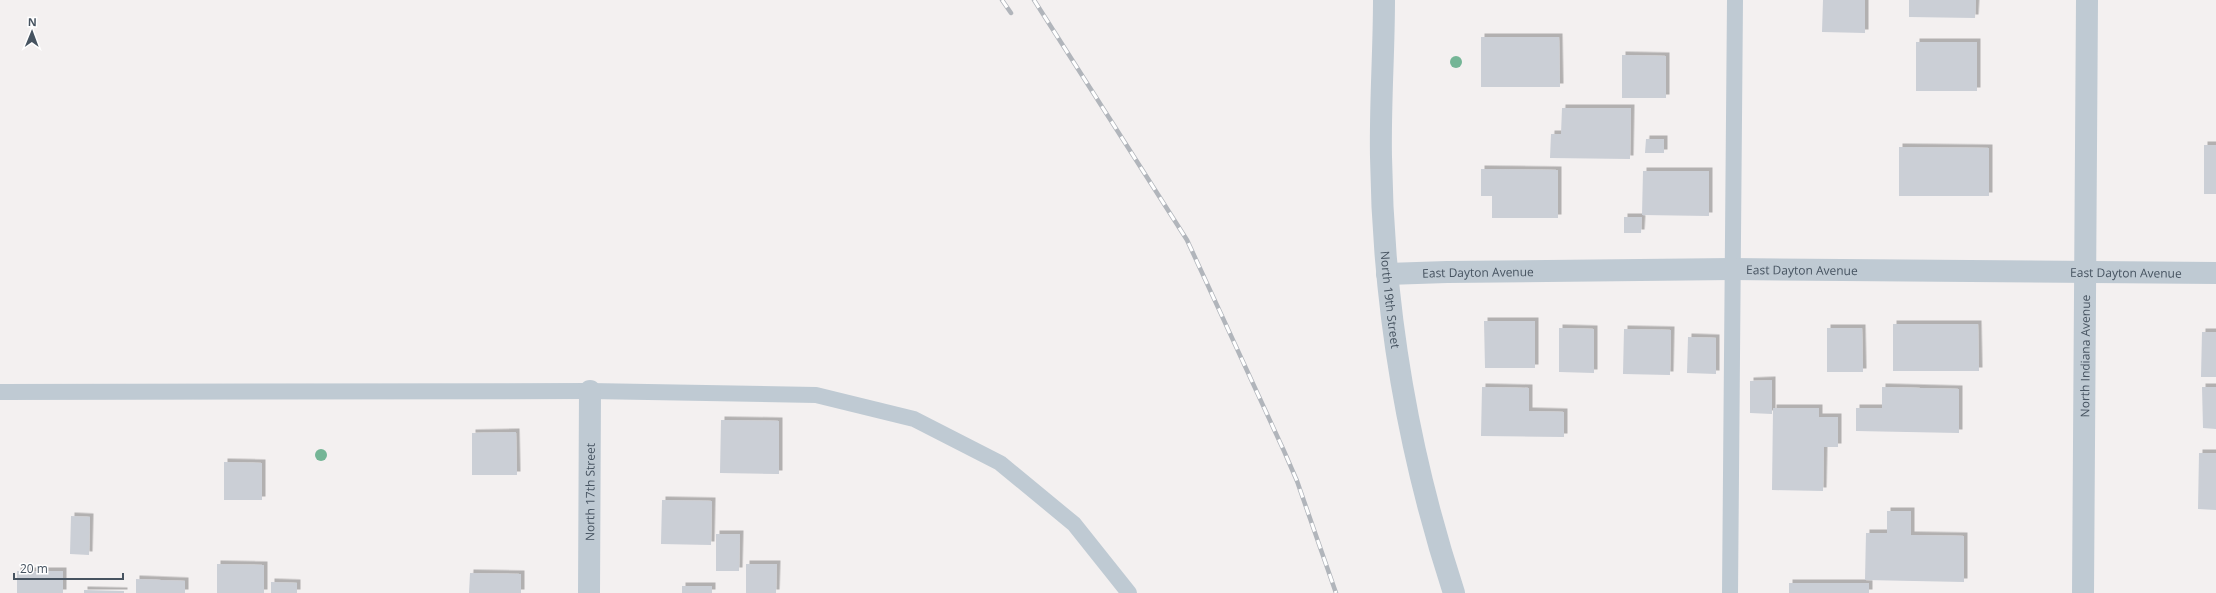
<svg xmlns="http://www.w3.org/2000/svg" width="2216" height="593" font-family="'Open Sans',sans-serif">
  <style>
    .building { fill: #cbcfd6; filter: url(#shadow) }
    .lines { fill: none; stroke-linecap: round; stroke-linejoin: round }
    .service { stroke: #bfcad3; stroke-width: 16 }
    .minor { stroke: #bfcad3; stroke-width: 22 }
    .tertiary { stroke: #bfcad3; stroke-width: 22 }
    .rail-casing { stroke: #b1b5bb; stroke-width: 4.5 }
    .rail { stroke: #fff; stroke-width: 3; stroke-dasharray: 9; stroke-linecap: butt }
    .tree { fill: #74b596 }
    .labels { text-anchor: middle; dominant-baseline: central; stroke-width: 3.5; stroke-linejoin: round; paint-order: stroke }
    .street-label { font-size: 12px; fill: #465360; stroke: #fff }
  </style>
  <defs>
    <filter id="shadow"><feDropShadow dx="3.5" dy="-3.5" stdDeviation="0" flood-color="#0004"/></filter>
  </defs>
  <rect width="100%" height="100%" fill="#f3f0f0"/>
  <path class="building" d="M1823,0H1865V33L1822,32Z
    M1909,0H1976L1975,18L1909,17Z
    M1481,37H1559L1560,87H1481Z
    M1916,42H1977V91H1916Z
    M1622,55L1666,56V98H1622Z
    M1562,108H1631L1630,159L1550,158L1551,134H1561Z
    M1646,139H1664V153H1645Z
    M2204,145H2216V194H2204Z
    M1899,147L1989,148V196H1899Z
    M1481,169L1558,170V218H1492V196H1481Z
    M1643,171H1709V216L1642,215Z
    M1624,217H1642L1641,233H1624Z
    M1484,321H1535V368H1485Z
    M1893,324H1978L1979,371H1893Z
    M1559,328L1594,329V373L1559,372Z
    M1827,328H1862L1863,372H1827Z
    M1624,329L1671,330L1670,375L1623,374Z
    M2202,332H2216V377H2201Z
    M1688,337L1716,338V374L1687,373Z
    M1772,380V414L1750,413V381Z
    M1482,387L1529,388V411L1564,412V437L1481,436Z
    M1882,387L1959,389V433L1856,431V408H1882Z
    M2202,387H2216V429L2203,428Z
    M1773,408H1819V417H1838V447H1824L1823,491L1772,490Z
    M721,420L779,421V474L720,473Z
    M516,432L517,475H472V433Z
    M2199,453H2216V510L2198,509Z
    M224,462L262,463V500H224Z
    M662,500L712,501L711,545L661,544Z
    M1887,511H1911V535L1964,536V582L1865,580L1866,533H1887Z
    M71,516L90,517L89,555L70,554Z
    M716,534H740L739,571H716Z
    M217,564L264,565V593H217Z
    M746,564H777L776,593H746Z
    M17,571H63V593H17Z
    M470,573L521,574V593H469Z
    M136,579L185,581V593H136Z
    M271,582L297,583V593H271Z
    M1789,583H1869V593H1789Z
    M682,586H712V593H682Z
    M84,590L124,591V593H84Z"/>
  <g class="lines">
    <path class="service" d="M0,392L590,391L816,395L914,419L1000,463L1074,524L1129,593
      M1730,593L1735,0"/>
    <g class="minor">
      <path id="s1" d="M1387,274L1447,272L1732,269L2216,273"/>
      <path id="s2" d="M589,593L590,391"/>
      <path id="s3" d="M2083,593L2087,0"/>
    </g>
    <path class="tertiary" id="s4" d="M1384,0C1384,52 1380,105 1381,157C1383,304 1408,453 1454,593"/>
    <g class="rail-casing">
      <path id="rail" d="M1002,0L1011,13
        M1034,0L1187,240L1284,451L1297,481L1336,593"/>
    </g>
    <use href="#rail" class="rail"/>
  </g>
  <g class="tree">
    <circle cx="1456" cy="62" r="6"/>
    <circle cx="321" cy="455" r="6"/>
  </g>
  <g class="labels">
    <g class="street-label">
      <text stroke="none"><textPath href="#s1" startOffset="415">East Dayton Avenue</textPath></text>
      <text stroke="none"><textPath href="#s1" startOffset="91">East Dayton Avenue</textPath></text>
      <text stroke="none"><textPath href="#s1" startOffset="739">East Dayton Avenue</textPath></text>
      <text stroke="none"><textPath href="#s4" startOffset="300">North 19th Street</textPath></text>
      <text stroke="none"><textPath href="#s3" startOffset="237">North Indiana Avenue</textPath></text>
      <text stroke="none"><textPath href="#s2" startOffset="101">North 17th Street</textPath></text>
    </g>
  </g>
  <g transform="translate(32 32) rotate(1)" stroke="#ffffff" stroke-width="3" paint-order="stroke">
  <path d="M0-3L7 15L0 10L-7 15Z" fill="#465360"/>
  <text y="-6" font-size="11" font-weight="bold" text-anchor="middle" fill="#465360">N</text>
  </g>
  <path d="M14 573v6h109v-6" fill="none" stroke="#465360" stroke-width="2"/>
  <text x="20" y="573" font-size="12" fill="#465360" stroke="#ffffff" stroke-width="3" paint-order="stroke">20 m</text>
</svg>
